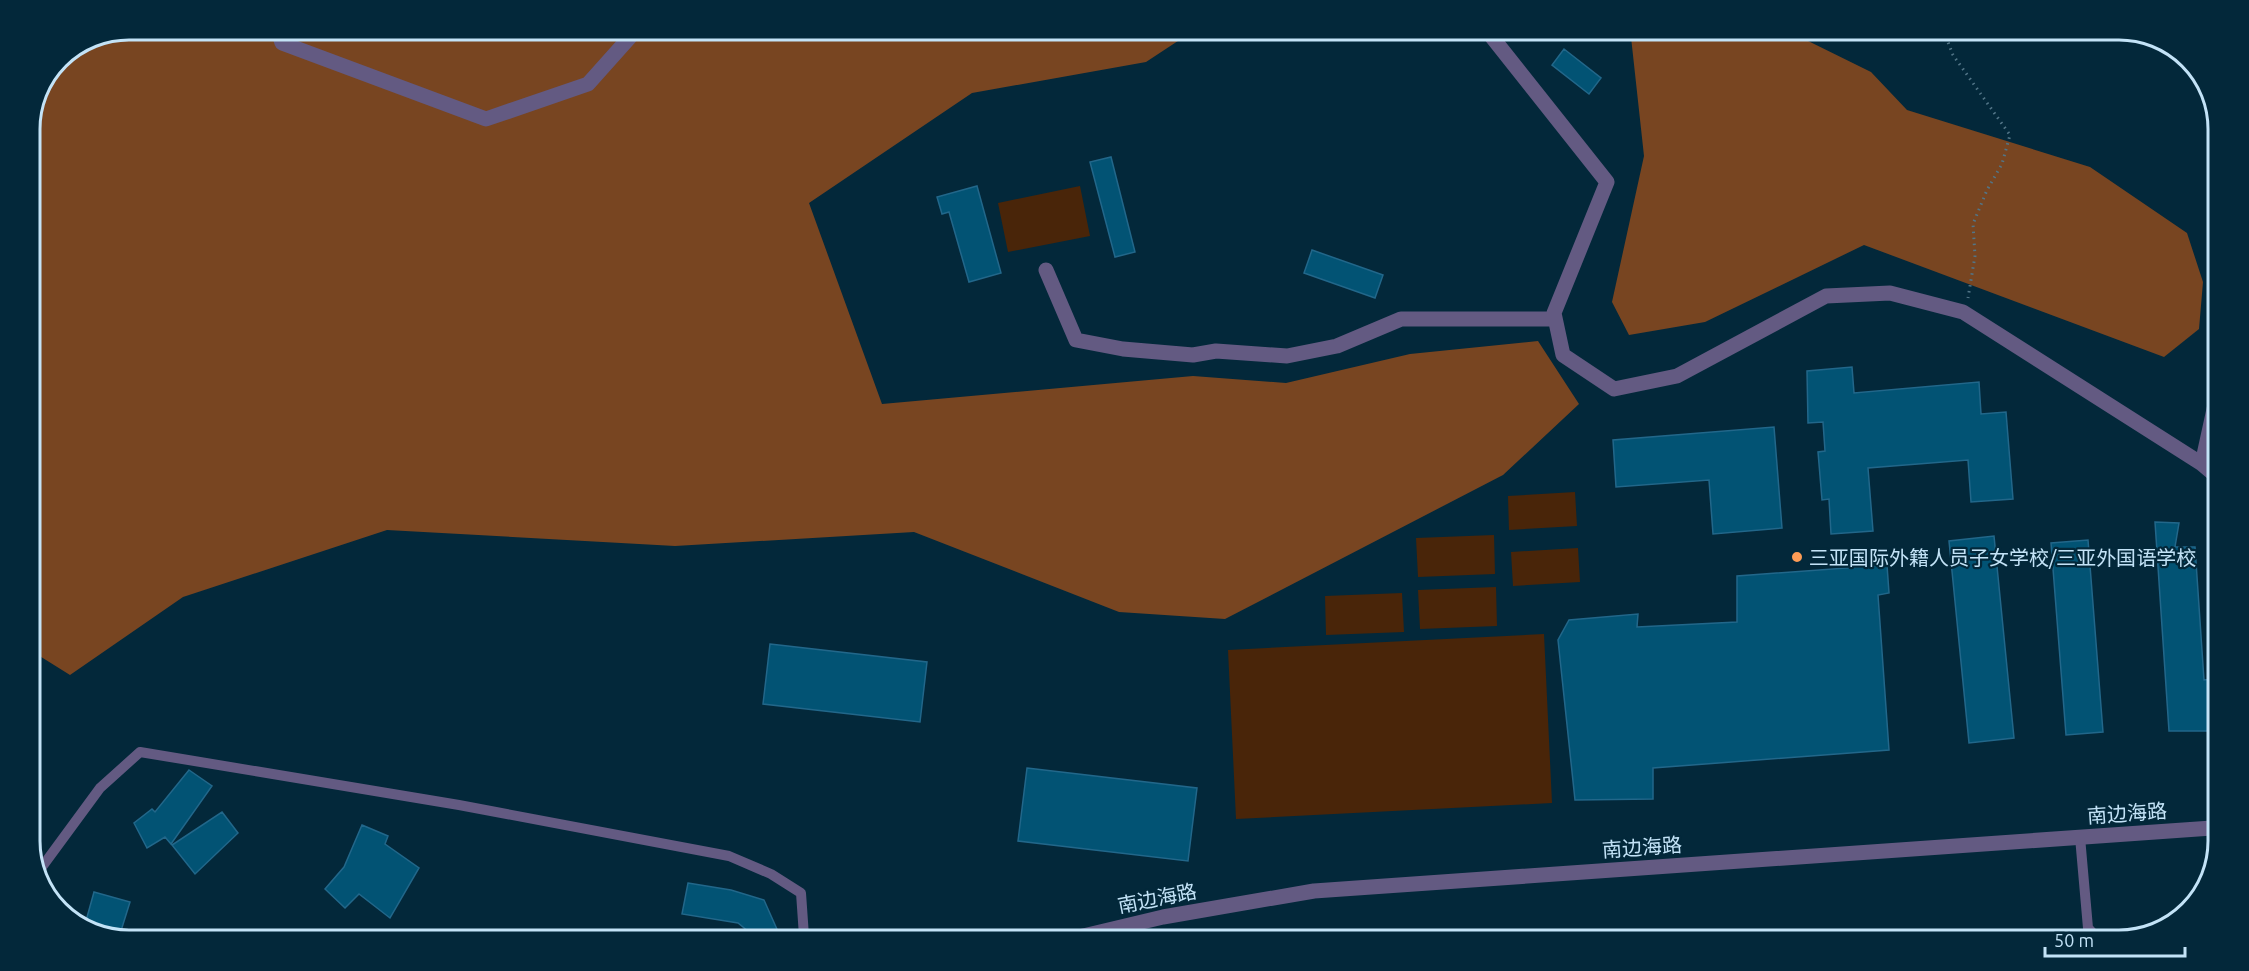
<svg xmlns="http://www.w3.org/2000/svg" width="2249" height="971" font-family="Ubuntu,'Noto Sans SC',sans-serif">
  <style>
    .green { fill: #492509 }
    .forest { fill: #784521 }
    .building { fill: #025374; stroke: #22678a; stroke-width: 1.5 }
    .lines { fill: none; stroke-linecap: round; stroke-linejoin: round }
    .path { stroke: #527587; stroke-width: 3; stroke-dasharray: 1.5 4.5; stroke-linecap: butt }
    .service { stroke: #635a82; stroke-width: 10 }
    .minor { stroke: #635a82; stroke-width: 15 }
    .tertiary { stroke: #635a82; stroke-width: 15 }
    .poi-dot { fill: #fd9c56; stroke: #03283a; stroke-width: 2 }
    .labels { text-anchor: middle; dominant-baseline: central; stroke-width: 4.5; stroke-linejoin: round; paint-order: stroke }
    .poi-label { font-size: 20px; fill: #c3e3f7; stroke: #03283a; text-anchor: start }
    .street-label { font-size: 20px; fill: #c3e3f7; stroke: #03283a }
    .rim { fill: none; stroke: #c3e3f7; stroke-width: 3 }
  </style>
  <rect width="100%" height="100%" fill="#03283a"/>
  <path class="green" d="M1080,186L1090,236L1008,252L998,203Z
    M1575,492L1577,526L1509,530L1508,496Z
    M1494,535L1495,574L1418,577L1416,538Z
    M1578,548L1580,582L1513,586L1511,552Z
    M1496,587L1497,626L1420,629L1418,590Z
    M1402,593L1404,632L1326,635L1325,596Z
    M1544,634L1552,803L1236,819L1228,650Z"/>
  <path class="forest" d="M92,37H1184L1146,62L972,93L809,203L882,404L1193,376L1286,383L1410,354L1538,341L1579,404L1503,475L1225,619L1119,612L914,532L675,546L387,530L183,597L70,675L30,650V123L59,59Z
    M1631,37H1800L1871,72L1907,110L2090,167L2187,233L2203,282L2199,329L2164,357L1864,245L1705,322L1629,335L1612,302L1644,156Z"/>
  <path class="building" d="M1564,49L1601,78L1589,94L1552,65Z
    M1111,157L1135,252L1115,257L1090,162Z
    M977,186L1001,273L969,282L949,212L942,214L937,197Z
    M1312,250L1383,275L1375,298L1304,273Z
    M1852,367L1854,393L1979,382L1981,414L2006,412L2013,499L1971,502L1968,460L1868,468L1873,531L1831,534L1829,499L1822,500L1818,452L1825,451L1823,422L1808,423L1807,371Z
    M1774,427L1782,528L1713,534L1709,480L1616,487L1613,440Z
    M2155,522L2179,523L2175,547H2195L2204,680L2213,679V731H2169Z
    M1994,536L2014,738L1969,743L1949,541Z
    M2088,540L2103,732L2066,735L2051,543Z
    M1887,565L1889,593L1878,595L1889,750L1653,768V799L1575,800L1558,640L1569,620L1638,614L1637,627L1737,622V576Z
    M770,644L927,662L920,722L763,704Z
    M1027,768L1197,788L1188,861L1018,841Z
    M189,770L212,786L171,844L165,837L147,848L134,823L152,809L155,812Z
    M222,812L238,833L195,874L172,845Z
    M362,825L388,836L385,844L419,868L390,918L359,894L345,908L325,889L344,867Z
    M688,883L731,890L764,900L780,936H750L749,932L738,923L682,914Z
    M94,892L130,902L120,934H92L84,928Z"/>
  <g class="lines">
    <path class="path" d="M1946,37L1953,55L2010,135L2002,164L1987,190L1973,224L1975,256L1968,298"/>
    <path class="service" d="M2080,837L2088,928L2100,941
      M39,871L100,788L140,752L459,805L729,856L771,874L801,893L804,936"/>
    <path class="minor" d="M280,37L282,43L486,119L588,84L630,37
      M1492,37L1607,182L1554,313L1563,355L1614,389L1677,376L1826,296L1890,293L1963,312L2202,464L2215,475
      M1046,270L1076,340L1123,349L1193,355L1216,351L1287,356L1337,346L1401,319H1555
      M2202,464L2216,400"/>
    <path class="tertiary" d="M1079,937L1163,917L1314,891L2212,828"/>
  </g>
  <circle class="poi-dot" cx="1797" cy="557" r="6"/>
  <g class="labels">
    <g class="poi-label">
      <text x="1809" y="557">三亚国际外籍人员子女学校/三亚外国语学校</text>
    </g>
    <g class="street-label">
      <text transform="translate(2127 813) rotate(-4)">南边海路</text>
      <text transform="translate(1642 847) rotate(-4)">南边海路</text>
      <text transform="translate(1157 898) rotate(-11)">南边海路</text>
    </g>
  </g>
  <path d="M0 0H2249V971H0ZM129 40H2119A89 89 0 0 1 2208 129V841A89 89 0 0 1 2119 930H129A89 89 0 0 1 40 841V129A89 89 0 0 1 129 40Z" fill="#03283a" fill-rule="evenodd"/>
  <path class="rim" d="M129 40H2119A89 89 0 0 1 2208 129V841A89 89 0 0 1 2119 930H129A89 89 0 0 1 40 841V129A89 89 0 0 1 129 40Z"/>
  <path d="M2045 947v9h140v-9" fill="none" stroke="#c3e3f7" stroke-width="3"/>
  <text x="2054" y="947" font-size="18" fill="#c3e3f7" stroke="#03283a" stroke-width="4.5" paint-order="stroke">50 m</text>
</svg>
